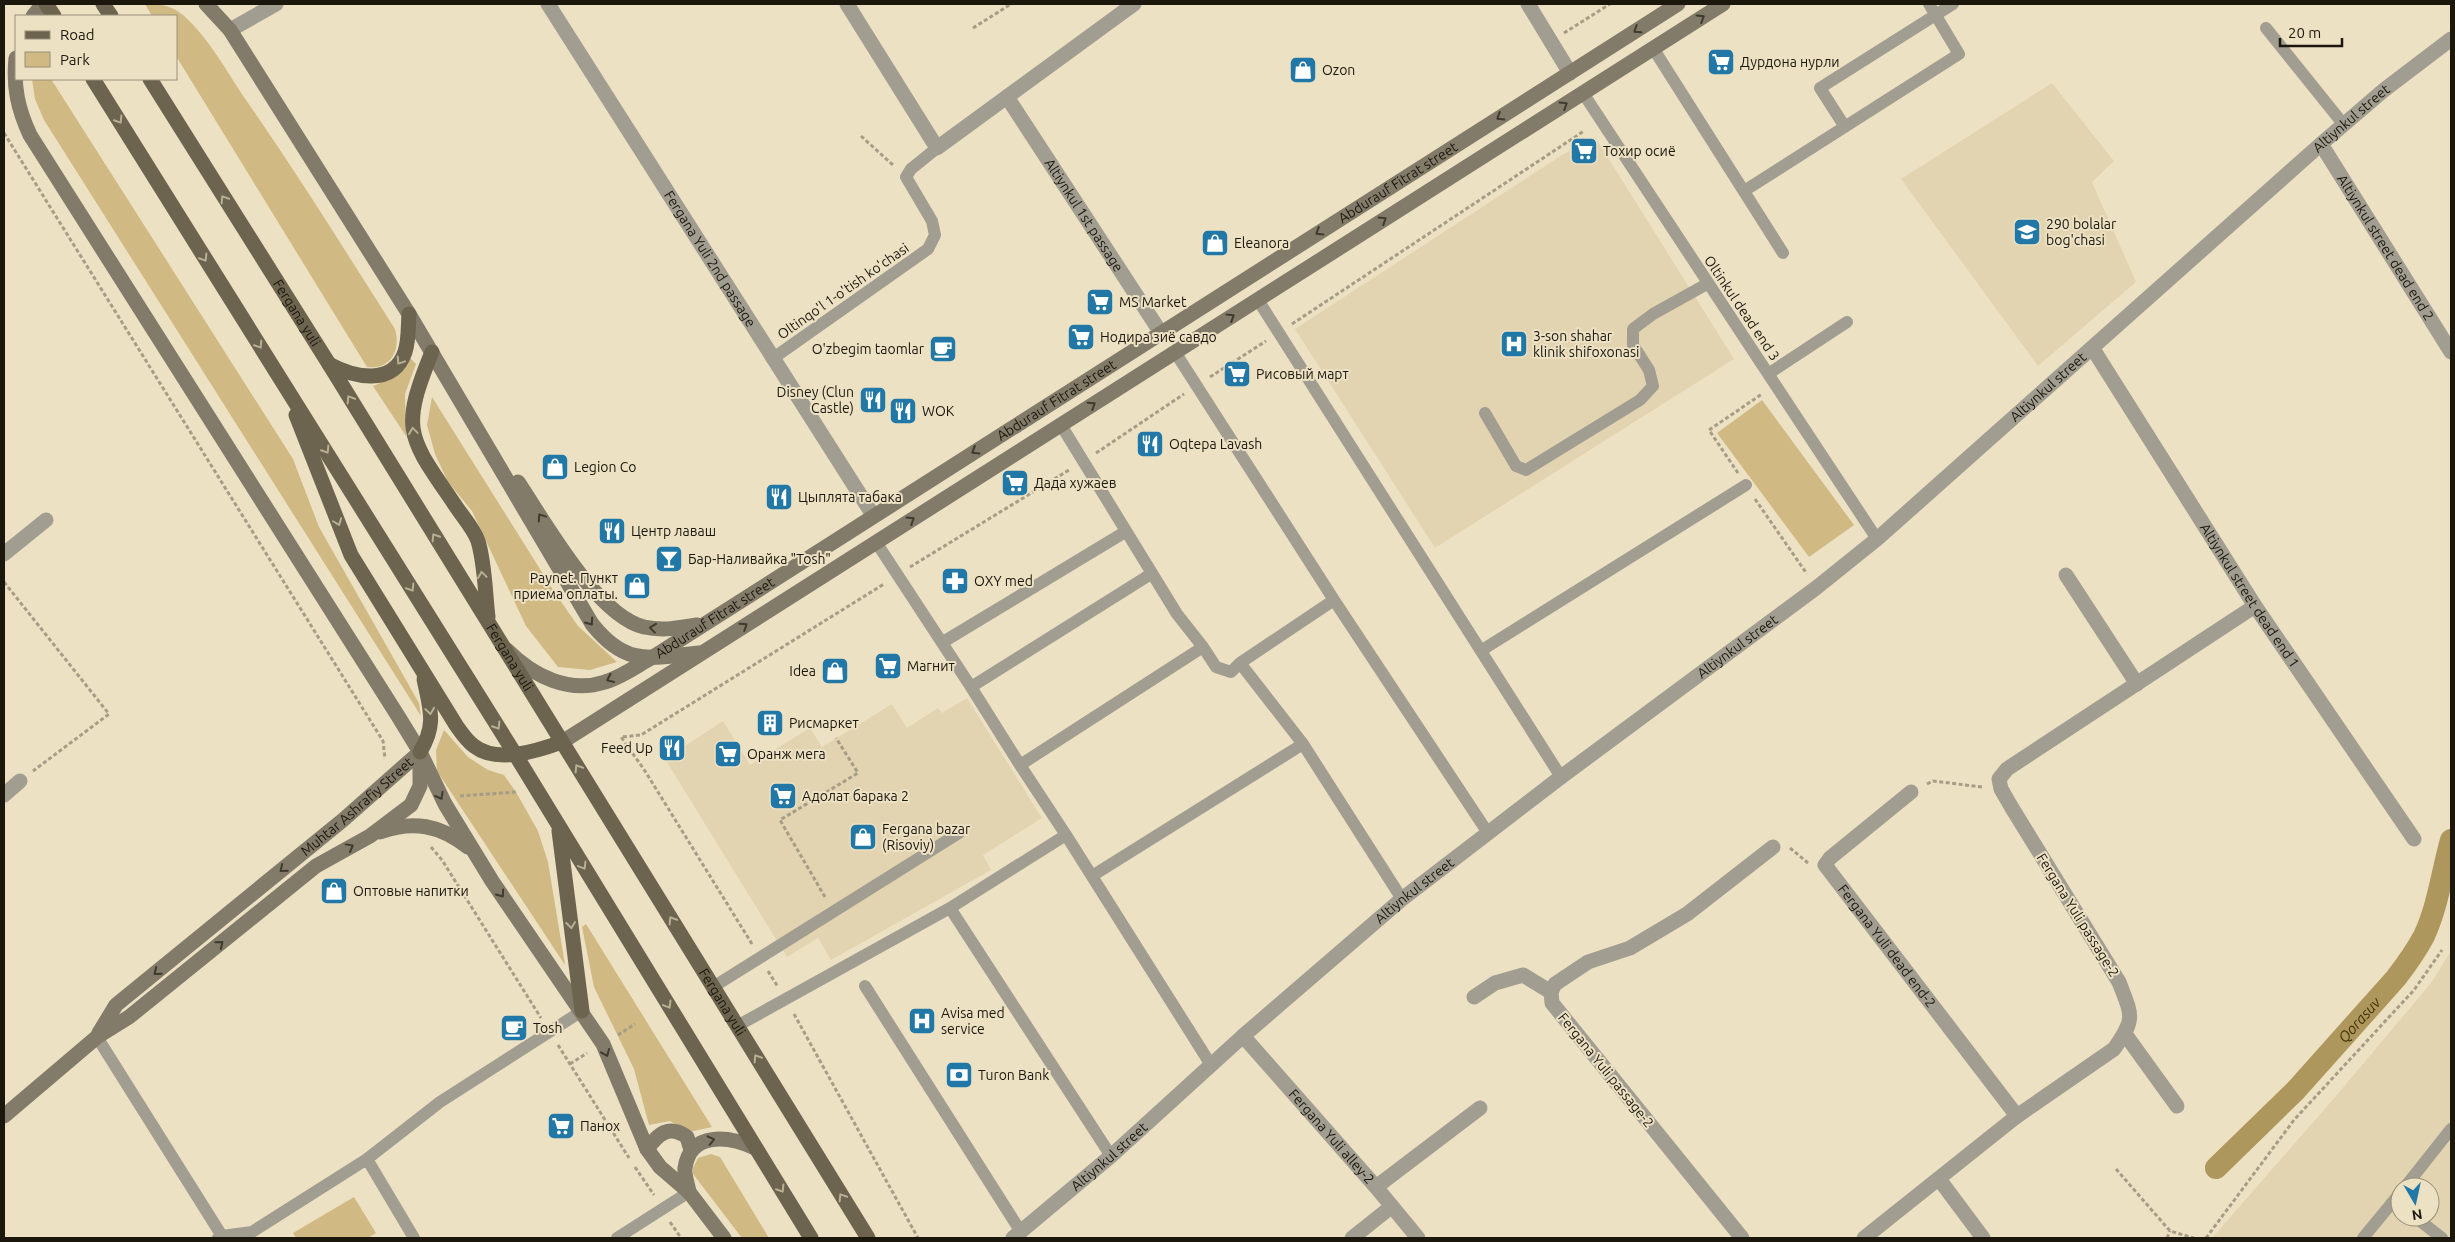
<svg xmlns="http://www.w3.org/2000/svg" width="2455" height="1242" font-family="Ubuntu,sans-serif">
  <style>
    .built { fill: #e3d4b1; fill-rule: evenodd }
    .green { fill: #d0b983 }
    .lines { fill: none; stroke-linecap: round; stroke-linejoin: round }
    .canal { stroke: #ae975d; stroke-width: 22 }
    .path { stroke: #a69d86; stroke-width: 3; stroke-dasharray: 4 2.5; stroke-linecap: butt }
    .lane { stroke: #a29d91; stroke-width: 12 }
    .street { stroke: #a29d91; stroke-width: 15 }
    .secondary { stroke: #837b6a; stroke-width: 15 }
    .primary { stroke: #6c644e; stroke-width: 15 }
    .oneway { stroke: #3f3a2e }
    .oneway2 { stroke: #b9af95 }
    .labels { text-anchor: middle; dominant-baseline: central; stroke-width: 4; stroke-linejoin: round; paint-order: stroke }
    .poi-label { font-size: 14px; fill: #1b170d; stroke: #ede1c4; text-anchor: start }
    .street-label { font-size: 14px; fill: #1b170d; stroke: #ede1c4 }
    .water-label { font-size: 15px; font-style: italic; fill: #423100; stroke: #ede1c4 }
  </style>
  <rect width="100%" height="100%" fill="#ede1c4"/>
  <path class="built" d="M2052,83L2114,161L2092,182L2136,282L2038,366L1901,179Z
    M1595,137L1734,359L1435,548L1295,329L1562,155Z
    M967,698L1042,818L983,855L991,870L831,960L818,938L787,957L665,759L723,721L750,765L810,728L822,747L892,704L907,728L938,708L942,713Z
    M2451,951V1238H2212L2330,1103L2431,983ZM2400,1187H2430V1217H2400Z"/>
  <path class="green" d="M145,4C160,4 171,5 183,15C209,38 227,72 246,100C298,175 346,252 395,329C401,350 391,370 367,367L176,56V16H152Z
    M32,79H51L293,459L319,527L419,703L421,716L44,120L35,99Z
    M410,358L416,364L405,394L406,436L373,386L395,377Z
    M432,397L555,593L578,626L617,662L590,670L558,667L526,626L472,511L448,482L435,454L427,425Z
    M1762,400L1854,525L1809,557L1717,433Z
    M444,730L468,757L488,770L504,775L516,792L538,831L548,862L565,965L437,771L436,750Z
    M586,924L712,1127L689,1132L670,1121L649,1125L634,1069L594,987L582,927Z
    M711,1154L720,1157L769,1238H742L693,1174V1168L698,1158Z
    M354,1197L376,1233L368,1238H296L293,1233Z"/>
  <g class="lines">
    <path class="canal" id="s1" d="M2216,1168L2296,1090L2396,978C2406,965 2416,951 2424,936C2438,906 2442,872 2451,840"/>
    <path class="path" d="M973,28L1011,4
      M1564,33L1610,4
      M4,133L383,741L385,759
      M861,136L894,166
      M1292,324L1584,131
      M1210,377L1266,341
      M1096,453L1184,394
      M1738,473L1709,430L1762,394
      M1755,499L1807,574
      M910,567L1069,470
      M4,582L109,714L33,771
      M1927,784L1933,781L1982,787
      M460,796L516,792
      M431,847L442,860L541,1018
      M1790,848L1808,863
      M825,897L780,820L858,773L836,738
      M752,944L645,771L621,737L641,735L884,584
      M768,971L778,987
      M794,1014L918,1238
      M618,1035L635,1024
      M558,1045L629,1158
      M570,1064L587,1053
      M635,1167L654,1195
      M2116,1169L2170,1231L2194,1238
      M670,1222L681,1238
      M2167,1238L2170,1231
      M2206,1238L2294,1120L2414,990L2442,950"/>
    <path class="lane" d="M2266,28L2344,125
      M1653,48L1783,253
      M1583,93L1877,539
      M1845,127L1820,88L1953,4
      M1744,191L1959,54L1929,4
      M1258,300L1561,777
      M1175,352L1334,600L1488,833
      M772,359L928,249L935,235L932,221L906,177L911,169L937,148
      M1768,374L1847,322
      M1485,413L1516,466L1526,470L1640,400L1653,386L1649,370L1633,345V329L1653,314L1707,284
      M1061,425L1177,614L1203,647L1216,667L1231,672L1240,663
      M876,542L971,687
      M1151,574L971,687L1020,765L1203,647
      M1334,600L1240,663L1303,744L1402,899
      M943,642L1125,532
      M1482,650L1746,485
      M1020,765L1066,835
      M1092,876L1303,744
      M950,908L1111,1156
      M865,986L1021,1232
      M713,987L959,833
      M737,1026L950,908L1066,835L1211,1065
      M97,1037L222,1236
      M367,1159L414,1238
      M2405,1187L2451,1129
      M2415,1217L2442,1238
      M218,1238L222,1236L252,1232L367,1159L440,1102L582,1011
      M617,1238L689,1192
      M2363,1238L2400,1193"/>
    <g class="street">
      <path id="s2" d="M548,4L873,515"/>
      <path d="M847,4L937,148L1134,4"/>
      <path d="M1528,4L1570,73"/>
      <path d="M230,30L276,4"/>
      <path id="s3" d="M1007,97L1161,333"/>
      <path id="s4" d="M2321,144L2451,352"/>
      <path id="s5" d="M2093,349L2255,606L2414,839"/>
      <path d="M4,554L46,520"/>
      <path d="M2066,575L2137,684"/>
      <path id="s6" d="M1911,792L1830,858L1825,865L2017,1116"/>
      <path d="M4,795L20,781"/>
      <path d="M1474,997L1495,983L1523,975L1551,992"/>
      <path d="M2125,1034L2177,1106"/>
      <path id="s7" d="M1243,1036L1376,1187L1418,1238"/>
      <path d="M1939,1179L1983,1238"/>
      <path d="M1376,1187L1480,1108"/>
      <path id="s8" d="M1013,1238L1111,1156L1243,1036L1402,899L1561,777L1816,588L1877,539L2321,144L2384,90L2451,39"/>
      <path d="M1352,1238L1391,1207"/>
      <path d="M1742,1238L1552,1003L1551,992L1555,984L1588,962L1630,948L1687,914L1773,847"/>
      <path d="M1864,1238L2017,1116L2114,1049C2136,1018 2132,1016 2119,982L2012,808L2001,789L1999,779L2007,769L2255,606"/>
    </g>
    <g class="secondary">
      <path d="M206,4L230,30L409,314L592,624C626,667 650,658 699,653"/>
      <path d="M33,16L43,4"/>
      <path d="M16,58C13,87 18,109 30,135L398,716L420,752L445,804L492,881L603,1044L647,1149L660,1167L689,1192L724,1238"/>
      <path d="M518,482C545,522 596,615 644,627C662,631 680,628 697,625"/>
      <path id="s9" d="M507,650C533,676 569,694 605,682C622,677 638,665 653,657L1678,4"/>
      <path d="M562,742L1723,4"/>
      <path d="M380,832C413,820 440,825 468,847"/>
      <path id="s10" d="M99,1033L116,1005L343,820L420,752"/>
      <path d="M4,1116L97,1037L129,1017L316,866L370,836L411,805L420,786V758"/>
      <path d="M647,1149C658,1134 669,1124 687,1137L691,1150"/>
      <path d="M689,1192C688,1185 684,1175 685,1168C690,1131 729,1136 755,1148"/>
    </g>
    <g class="primary">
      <path d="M46,4L54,16"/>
      <path d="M103,4L111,16"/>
      <path d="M93,79L515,754L811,1238"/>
      <path id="s11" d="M150,79L329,364L868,1238"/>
      <path d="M432,352C399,432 409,437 455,505C462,516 474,529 478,541C485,564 485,592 488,617"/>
      <path d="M329,364C353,377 393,387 405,352C409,340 408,326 409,314"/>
      <path d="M296,415L351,555L456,725C461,732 466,740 474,746C497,764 537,751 562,742"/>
      <path d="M420,752C437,724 430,709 424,679"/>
      <path d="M559,831L582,1011"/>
    </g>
  </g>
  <defs><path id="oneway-chevron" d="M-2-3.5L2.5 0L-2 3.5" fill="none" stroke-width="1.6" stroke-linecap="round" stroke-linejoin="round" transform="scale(1.25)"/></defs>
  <g class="oneway">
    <use href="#oneway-chevron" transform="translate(1701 18) rotate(-32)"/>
    <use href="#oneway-chevron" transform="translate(1637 30) rotate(147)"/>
    <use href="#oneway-chevron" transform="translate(1564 105) rotate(-32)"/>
    <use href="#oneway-chevron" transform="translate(1500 117) rotate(148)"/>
    <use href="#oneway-chevron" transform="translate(1383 220) rotate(-32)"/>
    <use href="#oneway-chevron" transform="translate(1319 232) rotate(148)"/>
    <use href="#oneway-chevron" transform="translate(1231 317) rotate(-32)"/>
    <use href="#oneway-chevron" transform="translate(1092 405) rotate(-33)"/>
    <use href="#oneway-chevron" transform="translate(975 451) rotate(148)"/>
    <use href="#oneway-chevron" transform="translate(541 517) rotate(-124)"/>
    <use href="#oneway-chevron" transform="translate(911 520) rotate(-32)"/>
    <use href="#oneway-chevron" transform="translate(590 622) rotate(55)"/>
    <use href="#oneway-chevron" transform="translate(744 626) rotate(-33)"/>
    <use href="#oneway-chevron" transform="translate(653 628) rotate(-173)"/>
    <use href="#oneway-chevron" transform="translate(610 679) rotate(156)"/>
    <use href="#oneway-chevron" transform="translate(440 796) rotate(61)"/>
    <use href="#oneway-chevron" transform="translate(350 847) rotate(-29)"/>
    <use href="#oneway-chevron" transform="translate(283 869) rotate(141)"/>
    <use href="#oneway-chevron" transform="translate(501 894) rotate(55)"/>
    <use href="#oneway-chevron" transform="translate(220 944) rotate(-39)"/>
    <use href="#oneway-chevron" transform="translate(157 972) rotate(141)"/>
    <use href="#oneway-chevron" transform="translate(606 1053) rotate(67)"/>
    <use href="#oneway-chevron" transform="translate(711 1140) rotate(-13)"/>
  </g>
  <g class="oneway2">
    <use href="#oneway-chevron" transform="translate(119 120) rotate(58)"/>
    <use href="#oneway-chevron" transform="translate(224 199) rotate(-122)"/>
    <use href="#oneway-chevron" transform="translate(204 258) rotate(58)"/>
    <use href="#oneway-chevron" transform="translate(259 345) rotate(57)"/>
    <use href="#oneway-chevron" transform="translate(400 361) rotate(124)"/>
    <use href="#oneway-chevron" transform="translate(350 399) rotate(-122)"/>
    <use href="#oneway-chevron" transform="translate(413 431) rotate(-98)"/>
    <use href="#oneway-chevron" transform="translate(326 450) rotate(58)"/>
    <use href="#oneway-chevron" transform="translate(338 522) rotate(69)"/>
    <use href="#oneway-chevron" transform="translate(435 537) rotate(-122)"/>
    <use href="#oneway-chevron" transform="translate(482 575) rotate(-98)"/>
    <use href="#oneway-chevron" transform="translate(411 588) rotate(58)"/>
    <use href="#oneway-chevron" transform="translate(430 711) rotate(82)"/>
    <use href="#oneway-chevron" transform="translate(497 726) rotate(58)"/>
    <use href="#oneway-chevron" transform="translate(578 768) rotate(-122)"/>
    <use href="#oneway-chevron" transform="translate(583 866) rotate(59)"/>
    <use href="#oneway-chevron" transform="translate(672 920) rotate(-122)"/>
    <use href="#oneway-chevron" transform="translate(571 925) rotate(83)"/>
    <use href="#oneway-chevron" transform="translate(668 1005) rotate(59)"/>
    <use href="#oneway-chevron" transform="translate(757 1058) rotate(-122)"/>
    <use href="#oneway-chevron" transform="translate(781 1189) rotate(58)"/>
    <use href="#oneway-chevron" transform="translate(842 1197) rotate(-122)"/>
  </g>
  <defs>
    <g id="supermarket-square" transform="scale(1.4375)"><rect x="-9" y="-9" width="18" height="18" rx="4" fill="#2178a7" stroke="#ede1c4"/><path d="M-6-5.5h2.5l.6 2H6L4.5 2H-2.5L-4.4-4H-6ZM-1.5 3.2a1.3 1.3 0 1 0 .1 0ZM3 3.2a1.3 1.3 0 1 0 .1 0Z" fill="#fff"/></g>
    <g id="shop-square" transform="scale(1.4375)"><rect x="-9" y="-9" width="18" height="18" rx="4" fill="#2178a7" stroke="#ede1c4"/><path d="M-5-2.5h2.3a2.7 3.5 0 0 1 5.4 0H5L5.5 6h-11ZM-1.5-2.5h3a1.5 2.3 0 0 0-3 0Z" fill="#fff"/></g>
    <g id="school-square" transform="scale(1.4375)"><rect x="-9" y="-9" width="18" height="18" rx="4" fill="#2178a7" stroke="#ede1c4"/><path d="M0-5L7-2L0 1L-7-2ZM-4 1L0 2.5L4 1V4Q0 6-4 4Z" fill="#fff"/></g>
    <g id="hospital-square" transform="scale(1.4375)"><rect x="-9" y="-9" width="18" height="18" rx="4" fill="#2178a7" stroke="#ede1c4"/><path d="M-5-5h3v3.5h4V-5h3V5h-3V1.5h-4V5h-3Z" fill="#fff"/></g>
    <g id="cafe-square" transform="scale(1.4375)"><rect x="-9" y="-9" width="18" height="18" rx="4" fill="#2178a7" stroke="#ede1c4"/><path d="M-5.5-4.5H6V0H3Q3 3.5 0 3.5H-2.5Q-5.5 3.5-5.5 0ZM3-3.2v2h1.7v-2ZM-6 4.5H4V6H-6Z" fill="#fff"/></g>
    <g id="restaurant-square" transform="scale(1.4375)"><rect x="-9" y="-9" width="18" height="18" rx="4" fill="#2178a7" stroke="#ede1c4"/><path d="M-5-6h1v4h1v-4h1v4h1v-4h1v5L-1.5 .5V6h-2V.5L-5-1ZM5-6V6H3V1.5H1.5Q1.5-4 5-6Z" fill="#fff"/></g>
    <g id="bar-square" transform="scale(1.4375)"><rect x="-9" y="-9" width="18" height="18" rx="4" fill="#2178a7" stroke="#ede1c4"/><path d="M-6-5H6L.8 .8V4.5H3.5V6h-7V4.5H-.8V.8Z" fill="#fff"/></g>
    <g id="pharmacy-square" transform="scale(1.4375)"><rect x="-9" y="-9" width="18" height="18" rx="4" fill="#2178a7" stroke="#ede1c4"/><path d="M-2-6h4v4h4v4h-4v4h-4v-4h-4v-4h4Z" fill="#fff"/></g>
    <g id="building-square" transform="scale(1.4375)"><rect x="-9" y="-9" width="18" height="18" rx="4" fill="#2178a7" stroke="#ede1c4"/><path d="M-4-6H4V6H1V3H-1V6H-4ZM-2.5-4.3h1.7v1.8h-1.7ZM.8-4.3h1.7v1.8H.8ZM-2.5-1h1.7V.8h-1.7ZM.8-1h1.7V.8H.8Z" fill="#fff"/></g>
    <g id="bank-square" transform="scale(1.4375)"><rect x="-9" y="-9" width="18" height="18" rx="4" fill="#2178a7" stroke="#ede1c4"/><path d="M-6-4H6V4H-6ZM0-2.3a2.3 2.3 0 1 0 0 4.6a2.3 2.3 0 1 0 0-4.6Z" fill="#fff"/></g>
  </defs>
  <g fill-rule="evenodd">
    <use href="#supermarket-square" x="1721" y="62"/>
    <use href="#shop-square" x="1303" y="70"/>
    <use href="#supermarket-square" x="1584" y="151"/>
    <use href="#school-square" x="2027" y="232"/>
    <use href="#shop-square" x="1215" y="243"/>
    <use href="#supermarket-square" x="1100" y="302"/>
    <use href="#supermarket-square" x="1081" y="337"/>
    <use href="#hospital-square" x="1514" y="344"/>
    <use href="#cafe-square" x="943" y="349"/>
    <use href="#supermarket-square" x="1237" y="374"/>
    <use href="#restaurant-square" x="873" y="400"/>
    <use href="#restaurant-square" x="903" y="411"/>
    <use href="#restaurant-square" x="1150" y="444"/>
    <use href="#shop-square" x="555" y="467"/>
    <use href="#supermarket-square" x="1015" y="483"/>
    <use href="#restaurant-square" x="779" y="497"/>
    <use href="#restaurant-square" x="612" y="531"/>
    <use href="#bar-square" x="669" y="559"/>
    <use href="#pharmacy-square" x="955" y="581"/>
    <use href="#shop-square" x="637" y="586"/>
    <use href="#supermarket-square" x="888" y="666"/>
    <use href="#shop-square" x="835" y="671"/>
    <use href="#building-square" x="770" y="723"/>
    <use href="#restaurant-square" x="672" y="748"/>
    <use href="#supermarket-square" x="728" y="754"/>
    <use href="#supermarket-square" x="783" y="796"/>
    <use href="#shop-square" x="863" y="837"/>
    <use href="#shop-square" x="334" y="891"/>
    <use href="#hospital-square" x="922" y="1021"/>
    <use href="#cafe-square" x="514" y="1028"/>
    <use href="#bank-square" x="959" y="1075"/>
    <use href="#supermarket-square" x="561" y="1126"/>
  </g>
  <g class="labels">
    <g class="poi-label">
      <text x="1740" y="62">Дурдона нурли</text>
      <text x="1322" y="70">Ozon</text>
      <text x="1603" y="151">Тохир осиё</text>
      <text x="2046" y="224">290 bolalar<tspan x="2046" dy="16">bog'chasi</tspan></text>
      <text x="1234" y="243">Eleanora</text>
      <text x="1119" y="302">MS Market</text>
      <text x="1533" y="336">3-son shahar<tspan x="1533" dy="16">klinik shifoxonasi</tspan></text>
      <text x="1100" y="337">Нодира зиё савдо</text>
      <text x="924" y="349" text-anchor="end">O'zbegim taomlar</text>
      <text x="1256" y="374">Рисовый март</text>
      <text x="854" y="392" text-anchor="end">Disney (Clun<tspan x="854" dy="16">Castle)</tspan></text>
      <text x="922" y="411">WOK</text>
      <text x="1169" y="444">Oqtepa Lavash</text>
      <text x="574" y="467">Legion Co</text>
      <text x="1034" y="483">Дада хужаев</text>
      <text x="798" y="497">Цыплята табака</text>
      <text x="631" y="531">Центр лаваш</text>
      <text x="688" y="559">Бар-Наливайка "Tosh"</text>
      <text x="618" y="578" text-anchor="end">Paynet. Пункт<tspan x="618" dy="16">приема оплаты.</tspan></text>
      <text x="974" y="581">OXY med</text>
      <text x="907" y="666">Магнит</text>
      <text x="816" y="671" text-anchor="end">Idea</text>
      <text x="789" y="723">Рисмаркет</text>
      <text x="653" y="748" text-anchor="end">Feed Up</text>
      <text x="747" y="754">Оранж мега</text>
      <text x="802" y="796">Адолат барака 2</text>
      <text x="882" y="829">Fergana bazar<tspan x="882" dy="16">(Risoviy)</tspan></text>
      <text x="353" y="891">Оптовые напитки</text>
      <text x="941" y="1013">Avisa med<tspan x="941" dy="16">service</tspan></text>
      <text x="533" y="1028">Tosh</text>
      <text x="978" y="1075">Turon Bank</text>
      <text x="580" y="1126">Панох</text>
    </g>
    <g class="street-label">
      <text stroke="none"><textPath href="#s8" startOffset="1746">Altiynkul street</textPath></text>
      <text stroke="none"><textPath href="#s9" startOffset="1046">Abdurauf Fitrat street</textPath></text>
      <text stroke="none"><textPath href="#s3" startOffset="141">Altiynkul 1st passage</textPath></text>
      <text stroke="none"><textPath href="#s4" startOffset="122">Altiynkul street dead end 2</textPath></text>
      <text stroke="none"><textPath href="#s2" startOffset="302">Fergana Yuli 2nd passage</textPath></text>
      <text transform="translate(843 291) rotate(-35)">Oltinqo'l 1-o'tish ko'chasi</text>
      <text transform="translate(1742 308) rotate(56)">Oltinkul dead end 3</text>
      <text stroke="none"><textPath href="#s11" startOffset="276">Fergana yuli</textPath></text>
      <text stroke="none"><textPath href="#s8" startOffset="1341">Altiynkul street</textPath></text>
      <text stroke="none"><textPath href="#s9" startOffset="641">Abdurauf Fitrat street</textPath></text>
      <text stroke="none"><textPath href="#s5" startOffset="292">Altiynkul street dead end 1</textPath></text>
      <text stroke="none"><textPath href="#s9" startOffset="236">Abdurauf Fitrat street</textPath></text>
      <text stroke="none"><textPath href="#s8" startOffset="936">Altiynkul street</textPath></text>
      <text stroke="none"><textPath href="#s11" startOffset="681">Fergana yuli</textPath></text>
      <text stroke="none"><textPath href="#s10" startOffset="345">Muhtar Ashrafiy Street</textPath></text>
      <text stroke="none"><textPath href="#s8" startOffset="531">Altiynkul street</textPath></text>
      <text transform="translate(2078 915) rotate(58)">Fergana Yuli passage-2</text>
      <text stroke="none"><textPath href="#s6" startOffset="215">Fergana Yuli dead end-2</textPath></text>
      <text stroke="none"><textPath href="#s11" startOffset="1086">Fergana yuli</textPath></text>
      <text transform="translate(1606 1070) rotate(51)">Fergana Yuli passage-2</text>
      <text stroke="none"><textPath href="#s7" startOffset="134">Fergana Yuli alley-2</textPath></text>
      <text stroke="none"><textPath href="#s8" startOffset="126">Altiynkul street</textPath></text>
    </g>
    <g class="water-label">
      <text stroke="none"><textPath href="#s1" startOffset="206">Qorasuv</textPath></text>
    </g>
  </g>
  <rect width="2455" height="1242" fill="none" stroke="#1b170d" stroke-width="10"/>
  <rect x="15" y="15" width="162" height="65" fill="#ede1c4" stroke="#99907b"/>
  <rect x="25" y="31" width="25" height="8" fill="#6c644e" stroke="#99907b"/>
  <text x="60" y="40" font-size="15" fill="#1b170d">Road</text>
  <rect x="25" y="52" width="25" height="15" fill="#d0b983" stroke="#99907b"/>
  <text x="60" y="65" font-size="15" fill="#1b170d">Park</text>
  <g transform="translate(2415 1202) rotate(171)"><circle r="24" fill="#ede1c4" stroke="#99907b"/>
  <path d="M0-4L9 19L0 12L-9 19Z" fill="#2178a7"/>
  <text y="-8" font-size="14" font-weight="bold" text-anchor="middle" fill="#1b170d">N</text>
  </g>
  <path d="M2280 38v8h62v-8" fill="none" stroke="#1b170d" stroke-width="2.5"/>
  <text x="2288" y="38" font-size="15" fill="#1b170d" stroke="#ede1c4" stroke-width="4" paint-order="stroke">20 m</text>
</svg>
